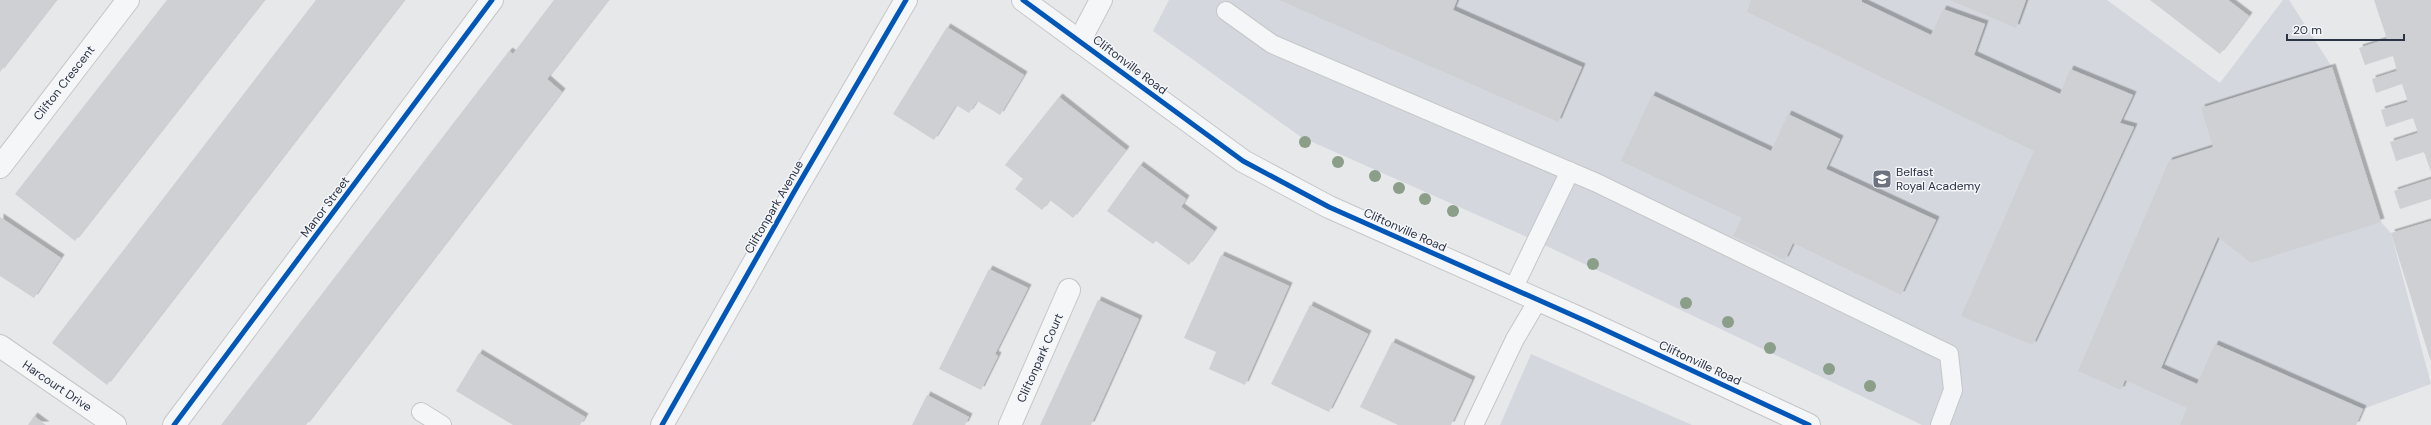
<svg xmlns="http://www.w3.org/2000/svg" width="2431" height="425" font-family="'DM Sans',sans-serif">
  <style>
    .built { fill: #d4d7dd }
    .building { fill: #ced0d3; filter: url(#shadow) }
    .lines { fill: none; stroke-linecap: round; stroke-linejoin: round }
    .service-casing { stroke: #c4c6c8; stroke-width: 20 }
    .minor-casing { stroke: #c4c6c8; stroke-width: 24 }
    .tertiary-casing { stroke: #c4c6c8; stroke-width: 24 }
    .service { stroke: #f5f6f7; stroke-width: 18 }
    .minor { stroke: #f5f6f7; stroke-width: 22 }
    .tertiary { stroke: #f5f6f7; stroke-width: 22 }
    .cycleway-casing { stroke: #f4f6f9; stroke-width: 8 }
    .cycleway { stroke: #0057b8; stroke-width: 5 }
    .tree { fill: #8a9e88 }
    .labels { text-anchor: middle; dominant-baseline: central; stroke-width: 3; stroke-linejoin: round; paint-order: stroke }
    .street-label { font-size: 12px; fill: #2b3445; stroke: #f4f6f9 }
    .poi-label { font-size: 12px; fill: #2b3445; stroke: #f4f6f9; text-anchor: start }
  </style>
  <defs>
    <filter id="shadow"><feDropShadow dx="3.5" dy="-3.5" stdDeviation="0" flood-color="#0004"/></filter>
  </defs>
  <rect width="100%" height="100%" fill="#e6e8ea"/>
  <path class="built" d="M1169,0H2107L2220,83L2283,0H2289L2332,67L2381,222L2391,233L2431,384L2363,409L2356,425H1922L1536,241L1301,137L1153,31Z
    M1531,354L1692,425H1500Z"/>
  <path class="building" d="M0,0H56L0,72Z
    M167,0H264L75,241L15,194Z
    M316,0H404L107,385L52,343Z
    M554,0H608L547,79L562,92L306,425H221L509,51L513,54Z
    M1279,0H1457L1453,10L1582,67L1558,122Z
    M1751,0H1862V2L1931,35L1943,9L1985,24L1974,55L2060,94L2070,69L2133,95L2120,123L2134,127L2033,345L1961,316L2034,151L1747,12Z
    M1950,0H2026L2016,28Z
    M2150,0H2228L2249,16L2220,54Z
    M2374,0H2431V172L2424,152L2396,161L2390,142L2418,133L2413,118L2386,127L2381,110L2408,102L2402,84L2376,93L2372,79L2397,71L2393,56L2365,65L2359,48L2387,39Z
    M947,27L1024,75L1000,115L977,101L969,113L956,105L934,140L893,114Z
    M2332,67L2381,222L2251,263L2218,237L2161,368L2197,384L2215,344L2363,409L2356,425H2180L2187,408L2125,380L2121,390L2078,371L2169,161L2213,147L2201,108Z
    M1652,95L1771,151L1788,114L1840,139L1826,169L1936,220L1901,295L1793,243L1785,260L1733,236L1742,218L1621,161Z
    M1059,97L1126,150L1073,218L1050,200L1042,210L1015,189L1023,179L1005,165Z
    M1140,165L1186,199L1181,207L1214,231L1189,265L1156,241L1153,244L1107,211Z
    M2431,179V199L2400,209L2394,191Z
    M0,217L61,258L34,298L0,276Z
    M2431,221V362L2391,233Z
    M1221,255L1289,286L1245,385L1209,369L1216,352L1184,338Z
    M989,269L1028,288L995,354L998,356L981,390L939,369Z
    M1098,300L1139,319L1091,425H1040Z
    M1310,305L1368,334L1329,412L1271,384Z
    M1392,342L1472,380L1451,425H1398L1360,407Z
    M479,353L585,417L580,425H513L456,391Z
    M927,395L969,417L965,425H912Z
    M34,416L46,425H28Z"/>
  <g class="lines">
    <g class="service-casing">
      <path id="service" d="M1226,11L1272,44L1597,183L1949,354L1953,390L1940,425
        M1513,289L1570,171
        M421,412L442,425
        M1474,425L1515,339L1538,300"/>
    </g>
    <g class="minor-casing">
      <path id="minor" d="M1080,40L1101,0
        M0,167L128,0
        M0,346L115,425
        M174,425L492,0
        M1010,425L1069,290"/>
    </g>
    <g class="tertiary-casing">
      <path id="tertiary" d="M1023,0L1243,161L1329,207L1588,322L1809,425
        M662,425L794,192L906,0"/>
    </g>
    <use href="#service" class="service"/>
    <use href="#minor" class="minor"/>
    <use href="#tertiary" class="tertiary"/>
    <g class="cycleway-casing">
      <path id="cycleway" d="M1023,0L1243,161L1329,207L1588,322L1809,425
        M174,425L492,0
        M662,425L794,192L906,0"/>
    </g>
    <use href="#cycleway" class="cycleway"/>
  </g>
  <g class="tree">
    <circle cx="1305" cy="142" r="6"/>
    <circle cx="1338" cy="162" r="6"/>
    <circle cx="1375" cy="176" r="6"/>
    <circle cx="1399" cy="188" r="6"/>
    <circle cx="1425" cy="199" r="6"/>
    <circle cx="1453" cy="211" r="6"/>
    <circle cx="1593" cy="264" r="6"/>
    <circle cx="1686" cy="303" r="6"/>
    <circle cx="1728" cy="322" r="6"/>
    <circle cx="1770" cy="348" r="6"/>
    <circle cx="1829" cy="369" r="6"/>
    <circle cx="1870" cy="386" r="6"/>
  </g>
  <defs>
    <g id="school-square" transform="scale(1)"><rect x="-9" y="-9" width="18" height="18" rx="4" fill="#6c737f" stroke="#f4f6f9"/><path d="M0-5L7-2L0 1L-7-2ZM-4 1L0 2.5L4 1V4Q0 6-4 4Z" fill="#fff"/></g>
  </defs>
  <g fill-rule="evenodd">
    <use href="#school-square" x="1882" y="179"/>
  </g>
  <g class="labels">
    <g class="street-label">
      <text transform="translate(1130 65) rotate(37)">Cliftonville Road</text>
      <text transform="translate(64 83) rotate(-52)">Clifton Crescent</text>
      <text transform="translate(325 207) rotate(-53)">Manor Street</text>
      <text transform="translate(774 207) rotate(-60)">Cliftonpark Avenue</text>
      <text transform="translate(1405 230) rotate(24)">Cliftonville Road</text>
      <text transform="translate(1040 358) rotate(-66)">Cliftonpark Court</text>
      <text transform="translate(1700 363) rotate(25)">Cliftonville Road</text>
      <text transform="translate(57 386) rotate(34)">Harcourt Drive</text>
    </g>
    <g class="poi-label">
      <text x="1896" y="172">Belfast<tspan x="1896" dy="14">Royal Academy</tspan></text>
    </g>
  </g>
  <path d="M2287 34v6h117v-6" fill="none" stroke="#2b3445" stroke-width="2"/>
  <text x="2293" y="34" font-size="12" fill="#2b3445" stroke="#f4f6f9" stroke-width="3" paint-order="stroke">20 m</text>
</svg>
